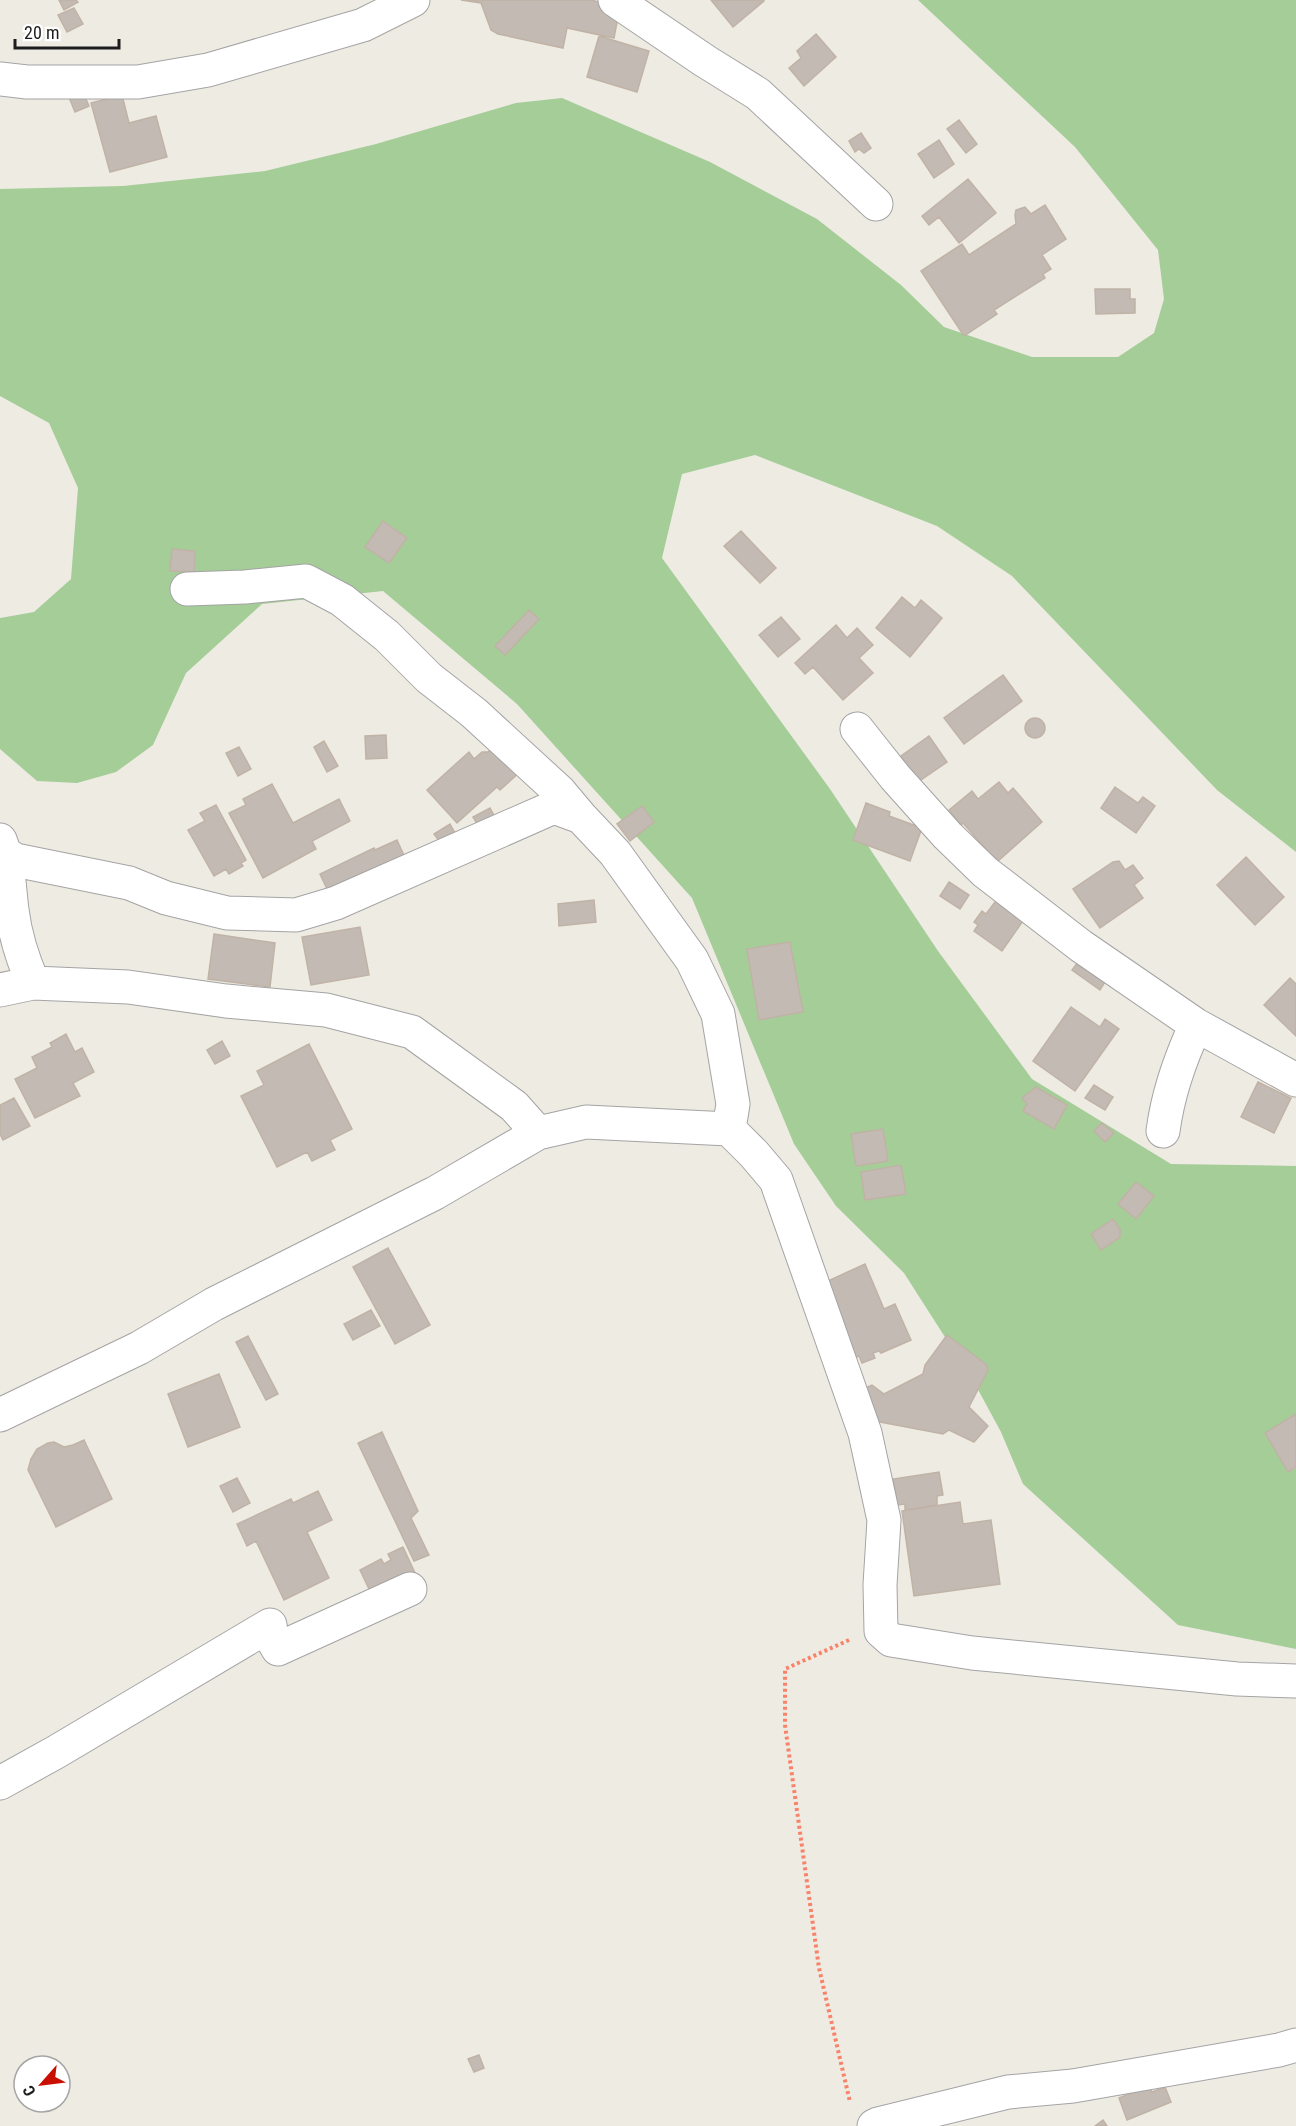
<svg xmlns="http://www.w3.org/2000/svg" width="1296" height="2126" font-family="'Roboto Condensed',sans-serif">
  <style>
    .forest { fill: #a4cd98 }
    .building { fill: #c3bab3; stroke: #c0b3a6; stroke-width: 1.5 }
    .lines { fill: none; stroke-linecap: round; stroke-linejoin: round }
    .minor-casing { stroke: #a4a4a4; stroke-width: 35 }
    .path { stroke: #f8826a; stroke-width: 4; stroke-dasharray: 3 3; stroke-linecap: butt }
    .minor { stroke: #fff; stroke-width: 33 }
  </style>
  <rect width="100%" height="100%" fill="#eeebe3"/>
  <path class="forest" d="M918,0H1296V852L1217,790L1012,576L937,526L755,455L682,474L662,558L830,789L938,951L1032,1079L1171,1164L1296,1166V1649L1178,1625L1023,1484L1001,1432L975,1384L904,1273L836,1206L794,1144L692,898L517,704L383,591L262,604L186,673L153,745L116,772L77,783L37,781L0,749V618L34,612L71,579L78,488L49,423L0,396V189L123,186L265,171L376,144L516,103L562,98L710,162L817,219L901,285L944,327L1032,357H1118L1154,333L1164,299L1158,250L1075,147Z"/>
  <path class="building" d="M59,0H76L78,2L64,10Z
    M461,0H590L620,6L614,38L567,28L563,48L498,34L491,30L481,3Z
    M711,0H763L764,1L733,27Z
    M74,8L83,24L67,32L58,15Z
    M816,34L836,57L804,86L789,68L801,58L797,51Z
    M599,36L649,51L637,92L587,77Z
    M82,90L89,106L75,112L68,95Z
    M122,95L129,123L156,116L167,157L110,172L91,103Z
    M959,120L977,144L966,153L947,129Z
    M861,133L871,148L864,153L859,149L855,152L849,141Z
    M939,140L954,164L934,178L918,154Z
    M968,179L996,213L959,243L939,217L929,225L922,216Z
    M1045,205L1066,239L1042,255L1051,269L1043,274L1045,278L994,310L997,314L964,336L921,271L962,244L969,255L1016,224L1015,215L1016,210L1025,207L1031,214Z
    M1095,289H1130V299H1135V313L1096,314Z
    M383,521L407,538L389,563L365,547Z
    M741,531L776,568L760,583L724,546Z
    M172,549L195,551L194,572L170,571Z
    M902,597L915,608L921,600L942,618L910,657L876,628Z
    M529,610L539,619L505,655L495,646Z
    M781,617L800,639L778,657L759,635Z
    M836,625L847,638L857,628L873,645L859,658L873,673L843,700L813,667L805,674L795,663Z
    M1003,675L1022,701L964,744L944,718Z
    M1025 728a10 10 0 1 1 20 0a10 10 0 1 1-20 0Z
    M386,735L387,758L366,759L365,736Z
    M929,736L947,762L918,782L901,756Z
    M324,741L338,766L327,772L314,747Z
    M498,743L522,770L500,790L497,787L457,823L427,790L469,752L474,759L482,752H488Z
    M239,747L251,769L238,776L226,753Z
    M999,782L1008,793L1013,788L1042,822L997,862L963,823L961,825L949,810L972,791L978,799Z
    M272,784L293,823L339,799L350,821L312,841L316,849L263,878L229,813L246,805L243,799Z
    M1115,787L1138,803L1143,797L1155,806L1136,833L1101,808Z
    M866,803L890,812L889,816L922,828L910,861L853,840Z
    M216,805L246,860L241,863L243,866L229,874L226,869L214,876L188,830L205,821L200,813Z
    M642,806L654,822L630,841L617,824Z
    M490,808L497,821L481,830L473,817Z
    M450,824L455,833L440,842L434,834Z
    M397,840L407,862L328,891L320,874L374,848L375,850Z
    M1246,857L1284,897L1255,925L1217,885Z
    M1119,861L1125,870L1133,865L1143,878L1134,885L1143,898L1100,928L1073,889L1113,862Z
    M949,882L969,895L960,909L940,896Z
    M998,898L1025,918L1002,951L974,931L978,925L974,922L982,911L986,914Z
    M594,900L596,922L559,926L558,904Z
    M360,927L369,975L311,985L302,937Z
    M214,934L275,943L270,987L208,979Z
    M790,942L803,1012L759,1020L747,949Z
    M1081,958L1108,977L1100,990L1072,970Z
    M1290,978L1296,984V1036L1264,1005Z
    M1071,1007L1100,1027L1105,1019L1119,1029L1075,1091L1033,1061Z
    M66,1034L75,1052L82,1048L94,1072L73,1083L80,1096L35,1118L15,1079L37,1068L32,1057L52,1047L50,1043Z
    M222,1041L230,1056L215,1064L207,1050Z
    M309,1044L352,1129L330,1140L335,1150L312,1161L307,1152L277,1167L241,1096L264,1085L257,1071Z
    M1258,1082L1291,1098L1274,1133L1241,1117Z
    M1094,1085L1113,1097L1105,1110L1085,1098Z
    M1036,1087L1067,1105L1054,1129L1023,1111L1027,1104L1022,1098Z
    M14,1098L30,1126L3,1140L0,1134V1105Z
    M1102,1123L1114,1133L1105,1142L1094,1131Z
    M883,1129L888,1161L856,1166L851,1134Z
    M901,1165L906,1194L865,1200L861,1172Z
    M1136,1182L1154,1196L1136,1219L1118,1204Z
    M1113,1219L1120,1229V1237L1101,1250L1091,1234Z
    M388,1248L430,1325L395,1344L353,1267Z
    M865,1264L884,1309L895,1304L911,1340L881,1353L879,1351L873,1353L875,1358L862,1363L859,1356L852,1359L819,1285Z
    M371,1310L380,1326L353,1340L344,1324Z
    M947,1335L987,1365L988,1370L969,1407L988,1426L974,1442L949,1430L943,1434L875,1421L863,1389L872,1385L884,1394L923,1374L925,1365Z
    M248,1336L278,1394L266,1400L236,1342Z
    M219,1374L240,1427L188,1447L168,1394Z
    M1296,1414V1467L1288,1472L1265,1433Z
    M382,1432L418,1511L411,1518L429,1555L414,1561L358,1443Z
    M84,1440L112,1499L56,1527L28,1470L31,1459L37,1449L48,1443L54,1442L64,1447L73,1445Z
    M939,1472L943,1495L937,1496V1505L905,1510V1504L898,1505L893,1479Z
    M237,1478L250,1503L233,1512L220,1486Z
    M318,1491L332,1520L307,1532L329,1578L284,1600L256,1541L247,1546L237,1524L291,1499L293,1503Z
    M960,1502L963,1524L991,1520L1000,1584L914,1596L902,1511Z
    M403,1547L415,1573L371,1593L360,1570L381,1559L384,1564L391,1560L388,1554Z
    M479,2055L484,2068L474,2072L468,2059Z
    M1149,2086L1152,2092L1165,2087L1171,2102L1127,2120L1119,2098Z
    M1103,2120L1107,2126H1095Z"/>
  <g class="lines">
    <g class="minor-casing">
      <path id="minor" d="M615,0L705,61L758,94L876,204
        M0,79L27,82H138L208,70L363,25L413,0
        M187,589L245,587L306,581L342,600L387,636L429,678L474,713L560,792L581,817
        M857,729L895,777L947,835L985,872L1081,946L1196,1025L1296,1080
        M0,840C9,862 9,887 12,910C15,935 23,960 33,983
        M5,853L15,860L129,883L166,898L227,913L296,915L336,903L554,807L581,817L615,853L692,960L718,1014L733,1104L729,1129L754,1154L776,1180L865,1433L884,1520L880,1585L881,1631L891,1640L972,1653L1237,1679L1296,1681
        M0,990L33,983L128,987L226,1001L326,1010L412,1032L514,1106L538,1133
        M1163,1131C1168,1093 1180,1059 1196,1025
        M0,1415L139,1348L214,1304L435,1193L538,1133L586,1122L729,1129
        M0,1783L56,1752L270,1625L272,1639L278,1649L410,1589
        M874,2126L878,2124L1008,2092L1073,2086L1279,2050L1296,2045"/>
    </g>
    <path class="path" d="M849,1640L785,1669V1725L819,1968L850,2102"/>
    <use href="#minor" class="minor"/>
  </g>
  <g transform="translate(42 2084) rotate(242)"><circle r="28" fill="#ffffff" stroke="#a5a5a5" stroke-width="1.5"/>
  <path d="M0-4.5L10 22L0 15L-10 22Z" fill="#c80f02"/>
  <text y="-9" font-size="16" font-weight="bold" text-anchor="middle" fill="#1d1d1d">С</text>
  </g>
  <path d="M15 39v9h104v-9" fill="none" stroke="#1d1d1d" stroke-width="3"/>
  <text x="24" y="39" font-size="18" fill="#1d1d1d" stroke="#ffffff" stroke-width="4.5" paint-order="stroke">20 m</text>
</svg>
